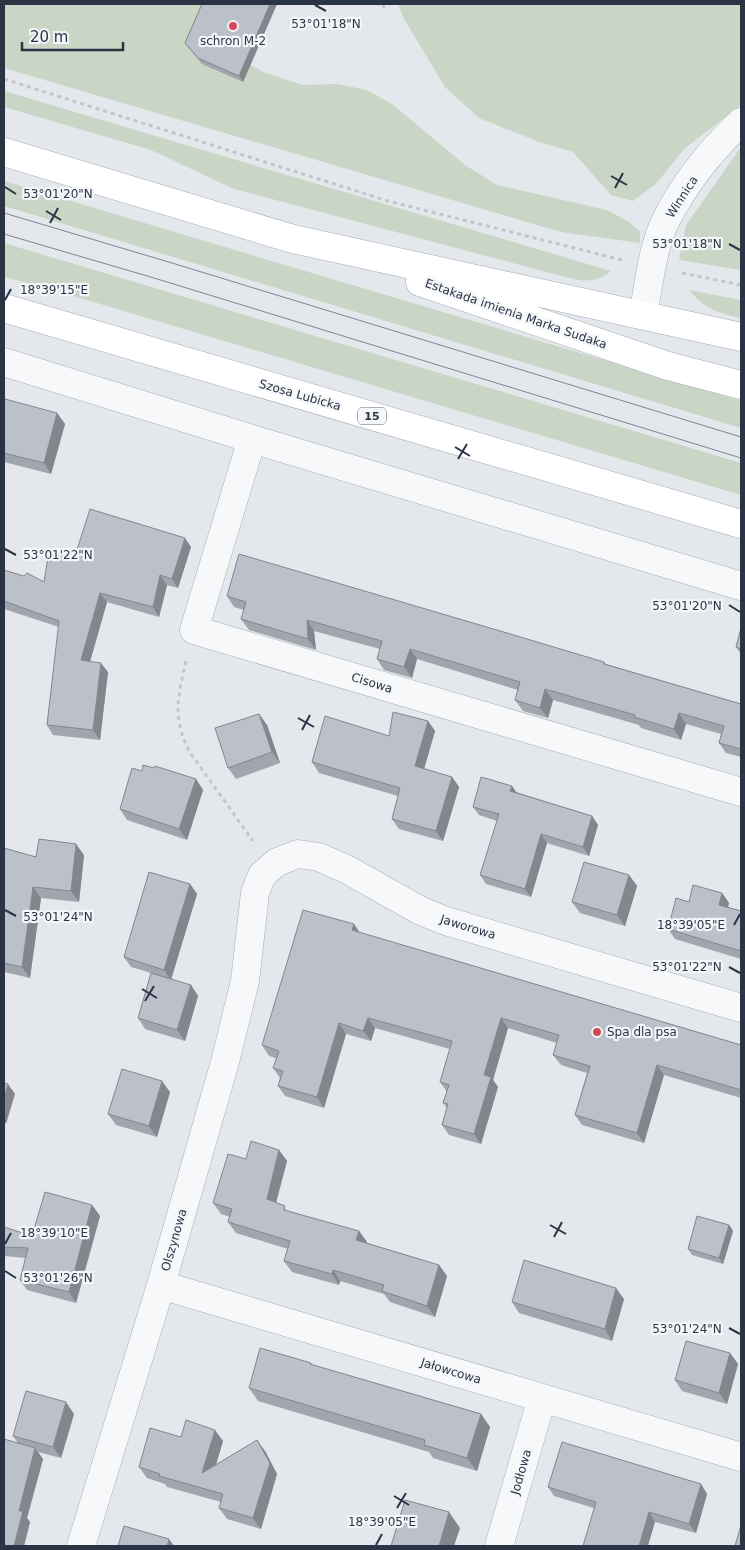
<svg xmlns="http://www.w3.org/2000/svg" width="745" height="1550" font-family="'DejaVu Sans',sans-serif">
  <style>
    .green { fill: #c9d6c5 }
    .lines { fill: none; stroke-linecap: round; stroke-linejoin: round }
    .street-casing { stroke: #a9aeb7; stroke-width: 29 }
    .primary-casing { stroke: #a3abb8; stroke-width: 29 }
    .path { stroke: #c2c5cb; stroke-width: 3; stroke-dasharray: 4 4; stroke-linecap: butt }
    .street { stroke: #f7f8fa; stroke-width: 28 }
    .primary { stroke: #fff; stroke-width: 28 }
    .tram { stroke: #7d8696; stroke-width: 1 }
    .wall { fill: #a1a5ae }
    .shaded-wall { fill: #83868d }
    .building { fill: #bbc0ca; stroke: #83868d }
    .ticks { fill: none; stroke: #2b3445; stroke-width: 2 }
    .poi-dot { fill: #d1495b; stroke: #f4f6f9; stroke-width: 2 }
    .labels { text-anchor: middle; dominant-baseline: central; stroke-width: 4.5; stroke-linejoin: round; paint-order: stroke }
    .shield { fill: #f4f6f9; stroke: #676e7b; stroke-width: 1 }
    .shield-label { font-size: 11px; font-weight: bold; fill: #2b3445 }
    .poi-label { font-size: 12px; fill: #2b3445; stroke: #f4f6f9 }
    .street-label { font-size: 12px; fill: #2b3445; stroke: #f4f6f9 }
    .ticks-label { font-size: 12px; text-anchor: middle; fill: #2b3445; stroke: #f4f6f9; stroke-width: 4.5; stroke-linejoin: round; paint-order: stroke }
  </style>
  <rect width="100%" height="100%" fill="#e4e7ec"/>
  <path class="green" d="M4,4H209L243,82L250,65L266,73L303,85L337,84L367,90L392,104L465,165L497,185L607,210L629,222L640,232V243L561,232L4,68Z
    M398,4H741V105L684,149L656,184L633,201L611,195L573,152L539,142L479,118L445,87L404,19Z
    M4,91L611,271C598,281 588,282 573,279L234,189L151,150L4,107Z
    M741,147V270L679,260L686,225Z
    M4,181L741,401V428L4,206Z
    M4,243L741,463V495L50,289L4,277Z
    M689,290L741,300V318C717,313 705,309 689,290Z"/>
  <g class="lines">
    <g class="street-casing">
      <path id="street" d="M643,315C649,285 652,246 667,218C685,183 712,149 741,122
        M4,362L252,439L741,586
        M252,439L194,630L741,792
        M161,1285L741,1457
        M81,1546L161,1285L225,1062L245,981L255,893L262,875L277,862L298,854L319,857L348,870L421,911L446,921L741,1008
        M499,1546L542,1398"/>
    </g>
    <g class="primary-casing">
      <path id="primary" d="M4,152L293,239L741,337
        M420,282L668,366L741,385
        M4,308L741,524"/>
    </g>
    <path class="path" d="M383,4L385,11
      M4,79L388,201L622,260
      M682,273L741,285
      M186,661C178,696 172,717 189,751L253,841"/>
    <use href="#street" class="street"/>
    <use href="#primary" class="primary"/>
    <path class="tram" d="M4,213L172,263L741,437
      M4,234L154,278L741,458"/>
  </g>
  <path class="wall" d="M202,4H277L243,82L202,64L185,43Z
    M4,404L57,413L65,424L51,474L4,462Z
    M191,547L178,588L167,585L159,617L107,602L90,661L108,672L100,740L53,735L47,725L59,627L4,609V570L44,582L74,559Z
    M227,596L604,662L606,664L741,704V757L726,753L719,743L721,734L686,724L681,740L641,728L639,725L553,700L548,718L523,711L515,700L518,690L417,659L412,678L384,670L377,659L380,649L314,631L316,650L249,630L241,619L244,610L234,607Z
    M741,628V653H740L736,647Z
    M259,714L267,725L280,763L236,779L228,768Z
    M428,721L435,731L424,769L452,777L459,787L443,841L399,829L392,819L398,796L319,773L312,762L389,736Z
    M154,768L196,779L203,790L187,840L127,820L120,809L142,771Z
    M512,786L516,792L592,816L598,825L589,856L547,843L531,897L486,884L480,875L497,821L479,815L473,807Z
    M4,848L36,857L84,855L79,902L41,898L30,978L4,972Z
    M629,875L637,886L625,926L580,913L572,902Z
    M190,884L197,894L171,979L191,985L198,996L185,1041L145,1029L138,1018L151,973L131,967L124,957Z
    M722,893L729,903L728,907L741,911V959L675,939L668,929L689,902Z
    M354,924L360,933L741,1045V1098L664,1075L644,1143L582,1125L575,1115L587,1073L561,1065L553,1055L557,1043L508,1028L493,1080L498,1087L481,1144L449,1135L442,1125L447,1108L443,1103L447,1092L440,1082L450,1049L375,1028L371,1041L346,1034L324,1108L285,1096L278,1086L280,1078L273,1068L276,1058L269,1056L262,1045Z
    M170,1092L157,1137L116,1125L108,1114Z
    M279,1150L287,1161L276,1203L288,1211L359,1231L367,1242V1243L439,1265L447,1276L435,1317L390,1302L384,1294L340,1281L339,1285L292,1272L284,1261L288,1249L236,1233L228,1222L230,1217L221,1214L213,1203L246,1159Z
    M92,1205L100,1216L76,1303L27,1290L20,1280L26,1258L4,1256V1227L32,1236Z
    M729,1225L733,1231L723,1264L692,1255L688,1249Z
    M624,1299L612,1341L519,1313L512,1302Z
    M730,1353L738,1364L727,1404L682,1391L675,1380Z
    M311,1363L312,1365L481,1414L490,1427L477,1471L433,1458L429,1452L258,1401L249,1388Z
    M74,1414L61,1458L38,1452L43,1459L27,1518L30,1522L24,1546H4L18,1443L13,1436Z
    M181,1437L223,1441L216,1465L265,1451L277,1474L261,1529L227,1519L219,1508L221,1502L167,1487L165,1484L147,1478L139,1467Z
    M701,1484L707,1494L696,1533L655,1522L594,1508L554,1496L548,1487Z"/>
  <path class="shaded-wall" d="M270,4H277L243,82L239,76Z
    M57,413L65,424L51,474L44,463Z
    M185,538L191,547L178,588L172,579Z
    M160,575L167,585L159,617L153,607Z
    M100,593L107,602L88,669L81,660Z
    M307,620L314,631L316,650L308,639Z
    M410,649L417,659L412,678L404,667Z
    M101,663L108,672L100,740L93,730Z
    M545,689L553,700L548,718L540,708Z
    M679,713L686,724L681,740L674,729Z
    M259,714L267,725L280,763L272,752Z
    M428,721L435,731L422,776L415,766Z
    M452,777L459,787L443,841L436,831Z
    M196,779L203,790L187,840L179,829Z
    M512,786L518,795L510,791Z
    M592,816L598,825L589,856L583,847Z
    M541,834L547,843L531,897L525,889Z
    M76,844L84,855L79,902L71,891Z
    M629,875L637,886L625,926L617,915Z
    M190,884L197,894L171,980L164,970Z
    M33,887L41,898L30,978L22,967Z
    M722,893L729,903L726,915L719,905Z
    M354,924L361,935L352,930Z
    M191,985L198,996L185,1041L177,1030Z
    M368,1018L375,1028L371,1041L363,1031Z
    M501,1018L508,1028L493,1080L498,1087L481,1144L474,1134L484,1075Z
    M339,1023L346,1034L324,1108L317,1097Z
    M657,1065L664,1075L644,1143L637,1133Z
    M162,1081L170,1092L157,1137L149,1126Z
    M8,1084L15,1094L6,1124L4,1121V1098Z
    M279,1150L287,1161L274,1210L267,1199Z
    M92,1205L100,1216L76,1303L69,1292Z
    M729,1225L733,1231L723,1264L719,1258Z
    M359,1231L367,1242L364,1251L356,1240Z
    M439,1265L447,1276L435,1317L427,1306Z
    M333,1270L340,1281L339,1285L332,1274Z
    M616,1288L624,1299L612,1341L605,1329Z
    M730,1353L738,1364L727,1404L719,1393Z
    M66,1402L74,1414L61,1458L53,1447Z
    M481,1414L490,1427L477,1471L467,1458Z
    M215,1430L223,1441L210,1484L202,1473Z
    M257,1440L265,1451L277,1474L261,1529L253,1518Z
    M35,1448L43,1459L27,1518L30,1522L24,1546H14L19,1511Z
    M701,1484L707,1494L696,1533L689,1524Z
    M449,1512L460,1528L454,1546H439Z
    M649,1512L655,1522L648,1546H639Z
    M169,1539L174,1546H167Z"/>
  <path class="building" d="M202,4H270L239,76L198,58L185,43Z
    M5,399L57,413L44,463L4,453V404Z
    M90,509L185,538L172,579L160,575L153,607L100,593L81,660L101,663L93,730L47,725L59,621L4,601V570L24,576L27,573L44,582L49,551L74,559Z
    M239,554L507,633L604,662V664L741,704V749L719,743L724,726L679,713L674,729L634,717L635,715L545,689L540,708L515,700L520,682L410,649L404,667L377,659L382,641L307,620L308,639L241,619L246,602L227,596Z
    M741,628V649L736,647Z
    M393,712L428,721L415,766L452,777L436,831L392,819L400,788L312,762L325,716L389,736Z
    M259,714L272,752L228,768L215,728Z
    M143,765L154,768L155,766L196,779L179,829L120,809L132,768L142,771Z
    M481,777L512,786L510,791L592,816L583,847L541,834L525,889L480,875L499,814L473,807Z
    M39,839L76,844L71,891L33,887L22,967L4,963V848L36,857Z
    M584,862L629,875L617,915L572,902Z
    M149,872L190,884L164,970L124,957Z
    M693,885L722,893L719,905L741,911V951L668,929L676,898L689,902Z
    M303,910L354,924L352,930L741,1045V1090L657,1065L637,1133L575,1115L590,1066L553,1055L559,1035L501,1018L484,1075L491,1077L474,1134L442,1125L448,1104L443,1103L449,1085L440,1082L452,1041L368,1018L363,1031L339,1023L317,1097L278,1086L283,1071L273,1068L279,1051L262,1045Z
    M151,973L191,985L177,1030L138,1018Z
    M122,1069L162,1081L149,1126L108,1114Z
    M4,1083L8,1084L4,1098Z
    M251,1141L279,1150L267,1199L285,1206L284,1210L359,1231L356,1240L439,1265L427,1306L382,1291L384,1285L333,1270L332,1274L284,1261L290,1241L228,1222L232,1209L213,1203L228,1154L246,1159Z
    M45,1192L92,1205L69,1292L20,1280L28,1248L4,1247V1227L32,1236Z
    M697,1216L729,1225L719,1258L688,1249Z
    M524,1260L616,1288L605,1329L512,1302Z
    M686,1341L730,1353L719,1393L675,1380Z
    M260,1348L311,1363L310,1364L481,1414L467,1458L424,1445L425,1440L249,1388Z
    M26,1391L66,1402L53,1447L13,1436Z
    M186,1420L215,1430L202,1473L257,1440L270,1463L253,1518L219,1508L223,1494L159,1476L160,1474L139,1467L150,1428L181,1437Z
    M4,1439L35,1448L19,1511H23L14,1546H4Z
    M562,1442L701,1484L689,1524L649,1512L639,1546H583L596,1502L548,1487Z
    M405,1500L449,1512L439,1546H391Z
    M741,1525V1546H735Z
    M124,1526L169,1539L167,1546H118Z"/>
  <path class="ticks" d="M315,5L326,11M611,176L627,185M5,187L16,194M615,188L623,173M46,211L61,220M50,223L58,208M729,244L740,250M5,300L11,289M455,447L470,456M458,459L467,444M5,549L16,555M729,605L740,612M298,718L314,727M302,730L310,715M5,910L16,916M734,925L740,914M729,967L740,973M142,989L157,998M145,1001L154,986M550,1225L566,1234M554,1237L562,1222M5,1244L11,1233M5,1271L16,1278M729,1328L740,1334M394,1496L409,1505M397,1508L406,1493M376,1545L382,1534"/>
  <g class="poi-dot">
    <circle cx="233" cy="26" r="5"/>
    <circle cx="597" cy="1032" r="5"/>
  </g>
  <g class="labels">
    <rect class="shield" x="358" y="407.5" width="28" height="17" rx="4"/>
    <g class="shield-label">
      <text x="372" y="416">15</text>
    </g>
    <g class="poi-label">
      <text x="233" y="41">schron M-2</text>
      <text x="607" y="1032" text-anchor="start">Spa dla psa</text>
    </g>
    <g class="street-label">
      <text transform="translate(682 197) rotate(-57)">Winnica</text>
      <text transform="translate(516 314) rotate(19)">Estakada imienia Marka Sudaka</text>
      <text transform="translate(300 395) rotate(16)">Szosa Lubicka</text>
      <text transform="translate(372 683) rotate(17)">Cisowa</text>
      <text transform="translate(468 927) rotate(17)">Jaworowa</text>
      <text transform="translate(174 1240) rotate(-74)">Olszynowa</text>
      <text transform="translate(451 1371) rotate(17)">Jałowcowa</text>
      <text transform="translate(521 1472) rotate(-74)">Jodłowa</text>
    </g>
  </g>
  <g class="ticks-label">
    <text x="326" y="28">53°01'18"N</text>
    <text x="58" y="198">53°01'20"N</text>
    <text x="687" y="248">53°01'18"N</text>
    <text x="54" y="294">18°39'15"E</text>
    <text x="58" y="559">53°01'22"N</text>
    <text x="687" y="610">53°01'20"N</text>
    <text x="58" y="921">53°01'24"N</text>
    <text x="691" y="929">18°39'05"E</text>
    <text x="687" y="971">53°01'22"N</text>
    <text x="54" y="1237">18°39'10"E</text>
    <text x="58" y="1282">53°01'26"N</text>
    <text x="687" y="1333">53°01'24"N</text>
    <text x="382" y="1526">18°39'05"E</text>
  </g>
  <rect width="745" height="1550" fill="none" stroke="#2b3445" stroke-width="10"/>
  <path d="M22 42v8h101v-8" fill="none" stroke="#2b3445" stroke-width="2.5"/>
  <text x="30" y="42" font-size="15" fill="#2b3445" stroke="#f4f6f9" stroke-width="4" paint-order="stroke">20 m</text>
</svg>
